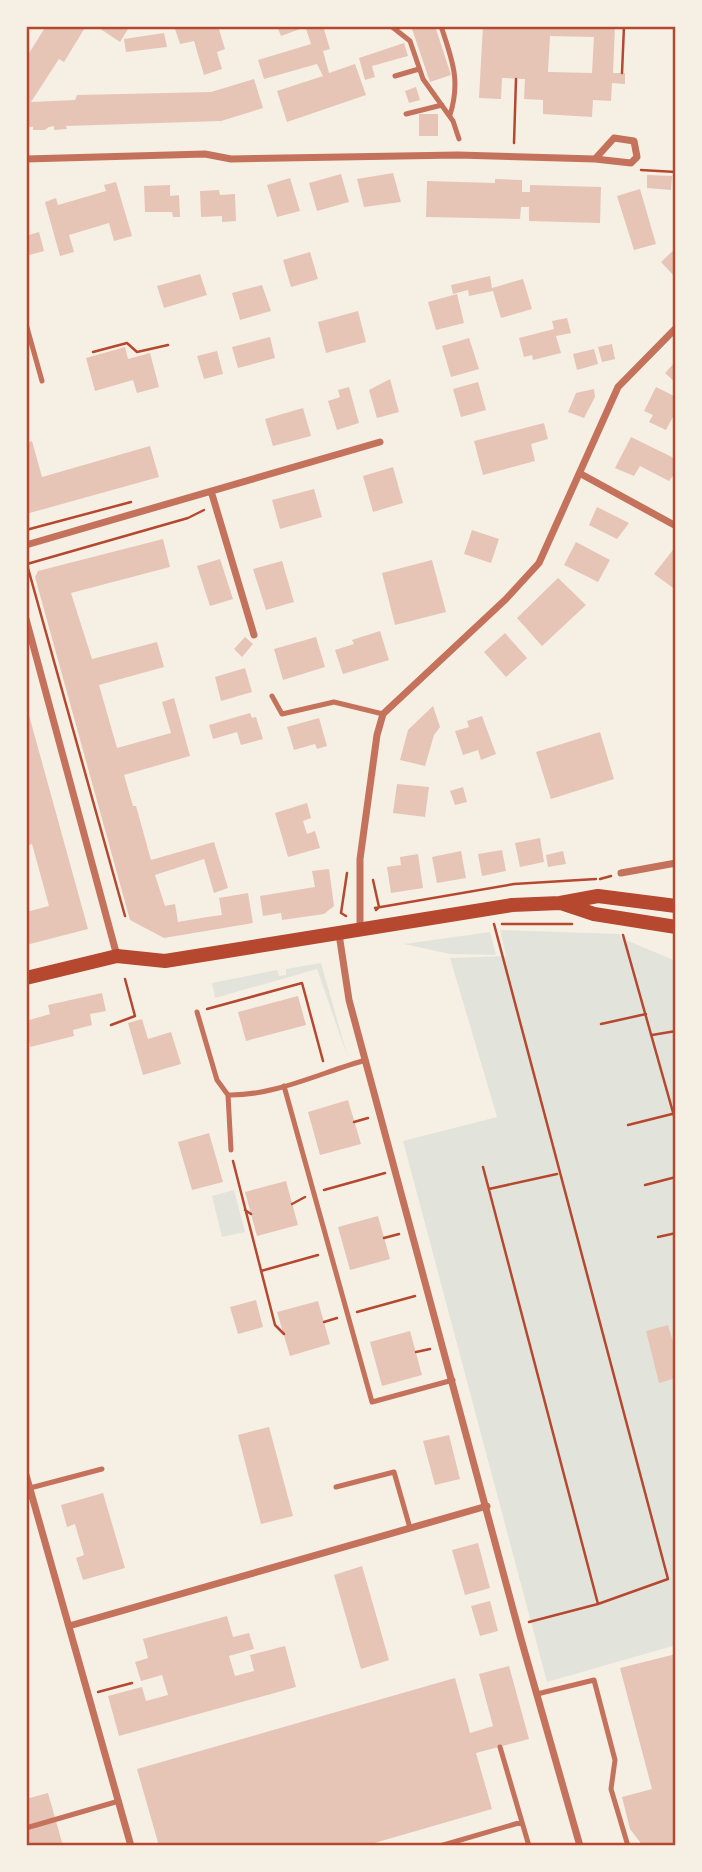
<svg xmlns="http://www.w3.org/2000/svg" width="702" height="1872" font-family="'Noto Serif',serif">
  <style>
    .green { fill: #e2e4dc }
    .building { fill: #e6c5b7; fill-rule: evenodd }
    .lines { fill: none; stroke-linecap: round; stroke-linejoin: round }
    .path { stroke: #b5482f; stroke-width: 2.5 }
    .service { stroke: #c5725c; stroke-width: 5 }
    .minor { stroke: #c5725c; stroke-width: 7 }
    .secondary { stroke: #b5482f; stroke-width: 14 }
    .neatline { fill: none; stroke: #b5482f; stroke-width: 2.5 }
  </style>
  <rect width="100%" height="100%" fill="#f6efe4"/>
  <path class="green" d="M500,930L620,934L621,938L676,961V1645L547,1682L403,1141L497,1117L450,958L506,956Z
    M490,932L496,955L450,954L404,944Z
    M321,963L348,1058L317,969L215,998L212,983L277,970L279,976L286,975V969Z
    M234,1190L245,1232L222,1237L212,1196Z"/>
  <path class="building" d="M46,26H86L64,62L59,59L31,102L75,100L77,95L211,92L254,79L263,108L221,121L66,126L67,129L54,130V126L49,127L45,130H33V127H26V58Z
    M96,26H123L128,29L120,42Z
    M174,26H218L225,49L217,52L222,69L204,75L194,41L180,44Z
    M277,26H299L300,29L281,36Z
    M305,26H323L330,49L323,51L329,73L355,64L366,95L287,122L277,91L323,76L317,64L264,79L258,60L311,44Z
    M411,26H435L451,75L430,82Z
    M483,26H615L613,73H625V84L612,83L611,101L593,100L592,117L543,114V100L524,99L525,79L502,78L501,99L479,98ZM550,36L594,37L592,73L548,72Z
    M164,33L167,47L126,52L124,39Z
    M404,43L408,56L372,66L375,77L365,80L359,58Z
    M416,87L420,100L409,103L405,91Z
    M419,114H438V136H419Z
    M393,173L401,202L364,207L357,179Z
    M341,174L349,202L317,211L309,183Z
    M647,175L672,176L671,190L647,188Z
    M290,178L300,211L277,217L267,185Z
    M495,179L522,180V192H530V185L601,187L600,223L529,221V207H521L520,219L426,217L427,181L495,183Z
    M116,182L132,236L114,241L109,223L69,235L74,252L60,256L45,202L56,198L58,205L106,191L104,185Z
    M170,185V196L179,195L180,217H173L172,212H145L144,186Z
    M640,189L656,244L634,250L617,196Z
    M219,190L220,195L235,194L236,221L222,222V216L201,217L200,191Z
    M39,232L44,251L26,256V236Z
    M676,248V278L661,262Z
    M310,252L318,279L291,287L283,260Z
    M200,274L207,295L164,308L157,286Z
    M490,276L492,288L523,279L532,309L501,318L493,291L469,296L468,290L453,294L451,285Z
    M262,285L271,311L240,320L232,293Z
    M457,294L464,323L436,330L428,302Z
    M358,311L366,342L326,353L318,322Z
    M567,318L571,333L556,336L561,353L533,360L532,355L524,357L519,338L554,329L552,321Z
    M270,337L275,358L238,368L232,347Z
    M469,338L479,369L451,377L442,346Z
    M612,344L615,359L602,362L598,347Z
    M125,347L128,359L150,353L159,387L137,393L133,380L95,391L86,358Z
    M594,349L598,364L577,370L573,354Z
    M217,351L223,374L204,379L197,356Z
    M676,361V383L665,373Z
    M390,379L399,412L377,418L369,390Z
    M478,382L486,410L461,417L453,389Z
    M349,387L359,423L337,430L328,401L340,397L338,390Z
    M656,387L676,397V411L666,430L649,422L653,415L644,411Z
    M594,389L595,397L584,418L568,412L576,393Z
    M303,408L311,436L273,446L265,419Z
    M544,423L548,439L531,444L535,461L483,475L474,441Z
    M631,437L676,459V472L669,481L640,466L634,476L615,468Z
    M32,441L42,477L150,446L159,477L26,514V443Z
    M393,467L403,503L373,512L363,476Z
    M314,489L322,517L280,529L272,500Z
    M597,507L629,523L617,539L589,525Z
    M472,530L499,539L491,563L464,554Z
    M163,539L170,567L71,593L92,659L157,642L164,667L99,685L117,748L171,733L162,702L174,698L190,756L124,775L133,806H136L151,860L214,842L228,888L214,893L204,859L155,875L165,906L175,904L178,922L207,917L222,915L219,898L248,893L253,923L164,938L130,920L35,577L38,571Z
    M576,542L610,560L598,582L564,565Z
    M676,546V590L654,574Z
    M220,559L233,599L210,606L197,566Z
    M432,560L446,612L395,625L382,573Z
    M282,561L294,602L266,610L253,569Z
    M558,578L586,605L542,646L517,618Z
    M380,631L389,660L343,674L335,650L354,644L352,640Z
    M505,633L527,658L506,677L484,652Z
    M245,637L253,644L242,657L234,649Z
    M316,637L325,667L283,680L274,649Z
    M245,668L252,692L221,701L215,677Z
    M433,706L440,727L434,735L425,766L400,760L408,730Z
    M27,708L88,929L26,945V912L49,906L32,844L26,846Z
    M250,713L252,718L256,717L263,739L241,745L237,732L213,739L209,725Z
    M482,716L496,754L481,760L478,750L463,755L455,731L469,727L467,721Z
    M319,718L327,746L317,749L315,744L294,750L287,727Z
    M600,732L614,779L551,799L536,752Z
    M397,784L429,787L425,817L393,813Z
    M463,787L467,802L455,805L450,791Z
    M307,803L311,818L303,821L307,834L315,831L320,848L288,857L275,813Z
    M540,838L544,862L520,867L515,843Z
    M502,850L506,871L482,876L478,854Z
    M461,851L466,878L437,883L432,857Z
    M563,851L566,864L548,867L546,855Z
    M418,854L423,888L391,893L387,867L401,865L400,857Z
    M329,869L334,906L324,914L282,920L281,913L263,916L260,896L315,887L312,871Z
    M102,993L106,1011L90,1014L92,1025L73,1030L74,1036L30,1047L26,1021L50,1014L48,1005Z
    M298,996L306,1025L246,1041L238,1012Z
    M142,1019L148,1039L171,1032L181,1064L143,1075L128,1023Z
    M348,1100L361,1144L320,1155L308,1112Z
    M209,1133L223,1182L192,1190L178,1142Z
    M286,1181L298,1225L257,1236L245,1192Z
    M378,1216L390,1259L350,1270L338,1227Z
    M256,1300L263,1327L238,1334L230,1307Z
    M318,1301L330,1344L290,1356L277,1312Z
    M668,1325L676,1352V1378L659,1383L646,1331Z
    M410,1331L422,1375L382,1386L370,1342Z
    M269,1427L293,1516L261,1524L238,1435Z
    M449,1435L460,1479L435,1485L423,1441Z
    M103,1493L125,1568L83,1580L76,1558L84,1555L75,1524L67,1527L61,1505Z
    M478,1543L490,1588L465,1595L452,1550Z
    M362,1566L389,1660L361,1669L334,1575Z
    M490,1601L498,1631L480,1636L471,1606Z
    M227,1616L233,1637L249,1633L254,1649L229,1656L235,1676L254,1671L250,1655L285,1646L296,1687L119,1736L108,1696L142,1687L146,1701L168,1695L162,1675L141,1681L135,1662L148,1658L143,1639Z
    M676,1654V1846H643L630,1829L622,1797L652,1789L620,1668Z
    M509,1666L529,1739L476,1753L492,1809L364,1846H159L137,1769L455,1678L470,1733L493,1726L479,1674Z
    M48,1793L63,1846H26V1799Z"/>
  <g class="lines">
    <path class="path" d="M622,73L624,26
      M514,143L516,79
      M641,170L676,172
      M93,352L127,343L137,352L168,345
      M26,530L131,502
      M26,561L125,916
      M27,564L188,518L204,510
      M600,879L611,876
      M373,880L379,907L376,910
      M375,908L514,884L596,879
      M346,916L341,913L347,873
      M494,924L668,1579L598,1604L529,1622
      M502,924H572
      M623,935L676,1123
      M207,1009L302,983L323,1061
      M601,1024L646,1014
      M111,1025L135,1016L125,979
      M652,1035L676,1031
      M354,1122L368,1118
      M628,1125L676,1113
      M233,1161L275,1325L284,1334
      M483,1167L598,1604
      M645,1185L676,1177
      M489,1189L557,1174
      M324,1190L385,1173
      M292,1204L305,1197
      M245,1210L251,1214
      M658,1237L676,1233
      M384,1238L399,1234
      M261,1271L318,1255
      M357,1312L415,1296
      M324,1322L337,1318
      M416,1352L430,1349
      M98,1692L132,1683"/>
    <path class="service" d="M391,26L410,41L423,79L453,121L459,139
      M441,26C452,60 461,80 450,115
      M395,76L419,69
      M406,114L442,105
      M26,324L42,381
      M272,696L282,714L334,702L383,714
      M197,1012L217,1080L228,1095C275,1096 322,1072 366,1060
      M284,1086L372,1402L453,1380
      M228,1095L231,1150
      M336,1487L394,1472L410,1528
      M30,1488L102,1469
      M537,1694L594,1680L615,1760L611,1789L628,1846
      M500,1747L529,1846
      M26,1828L119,1801
      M440,1846L522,1822"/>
    <path class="minor" d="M614,138L634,141L637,157L631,163L595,159Z
      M26,159L205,154L231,159L458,155L595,159
      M581,474L676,526
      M211,491L254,635
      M26,545L380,442
      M26,619L117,956
      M621,873L676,863
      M360,927V859L377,735L383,714L506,599L539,563L618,387L676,328
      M339,934L349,1000L521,1639L580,1846
      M26,1475L131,1846
      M69,1626L487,1506"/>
    <path class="secondary" d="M561,903L594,914L676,927
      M26,978L117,956L165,961L512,905L560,903L598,896L676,906"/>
  </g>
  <rect width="702" height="1872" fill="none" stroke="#f6efe4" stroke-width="56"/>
  <rect x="28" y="28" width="646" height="1816" class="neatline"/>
</svg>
